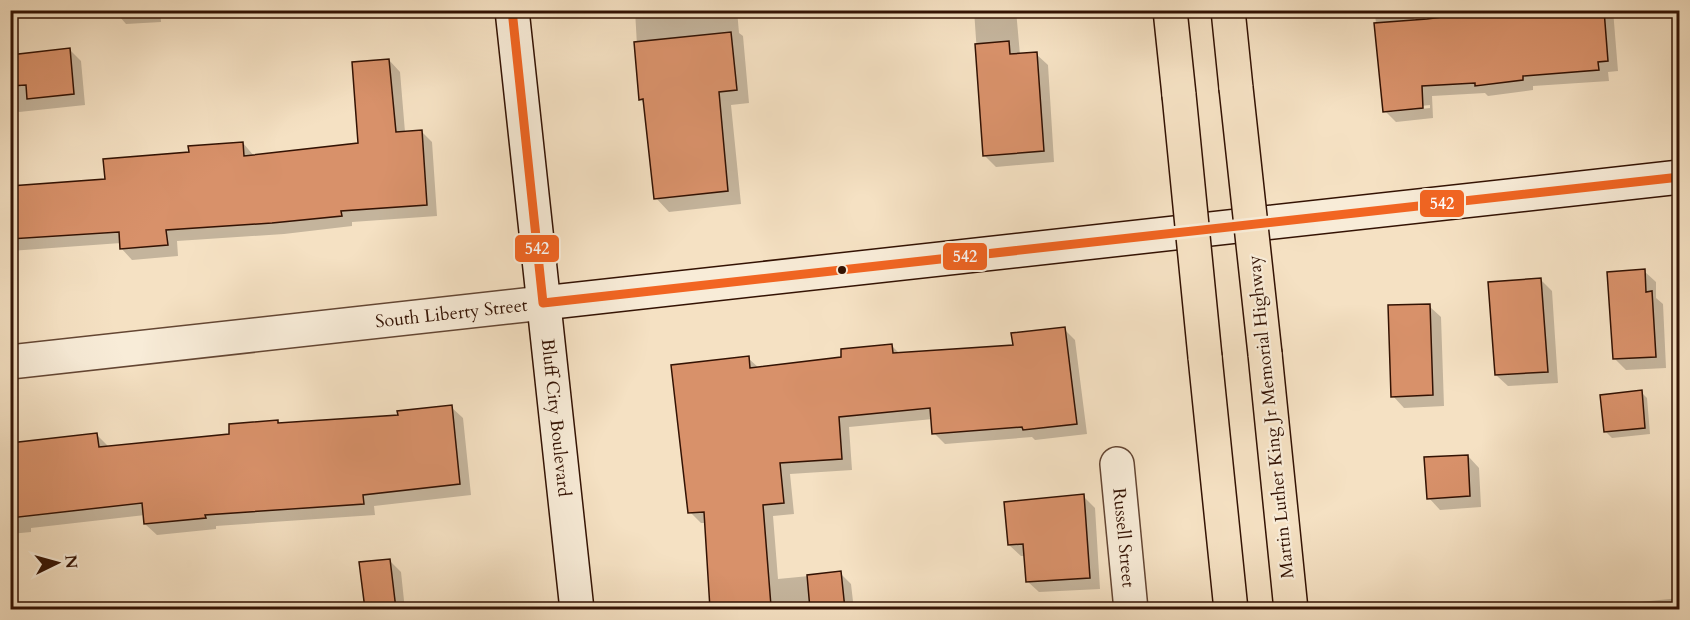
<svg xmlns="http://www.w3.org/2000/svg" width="1690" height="620" font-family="Cardo,serif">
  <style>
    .shadow { fill: #0003; fill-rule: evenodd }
    .building { fill: #d8916a; stroke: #331203; stroke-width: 1.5 }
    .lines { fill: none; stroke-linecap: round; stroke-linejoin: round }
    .street-casing { stroke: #644633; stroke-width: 36 }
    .secondary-casing { stroke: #331203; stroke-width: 36 }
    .highway-casing { stroke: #331203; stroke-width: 36 }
    .street { stroke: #f8ecd8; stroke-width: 33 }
    .secondary { stroke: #f8ecd8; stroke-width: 33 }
    .highway { stroke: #f5e1c3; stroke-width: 33 }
    .highway-bridge-casing { stroke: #331203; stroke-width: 36; stroke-linecap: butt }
    .highway-bridge { stroke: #f5e1c3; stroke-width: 33 }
    .bus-1-casing { stroke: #f8ecd8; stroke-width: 14 }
    .bus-1 { stroke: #f26522; stroke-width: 9 }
    .bus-dot { fill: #331203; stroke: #f8ecd8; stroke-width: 2 }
    .labels { text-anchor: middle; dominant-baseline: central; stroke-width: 4.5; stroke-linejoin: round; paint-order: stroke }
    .street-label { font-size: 18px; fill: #331203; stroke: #f8ecd8 }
    .line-badge { stroke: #f8ecd8; stroke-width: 2 }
    .badge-label { font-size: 16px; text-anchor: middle; font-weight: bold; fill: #fff }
  </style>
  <rect width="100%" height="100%" fill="#f5e1c3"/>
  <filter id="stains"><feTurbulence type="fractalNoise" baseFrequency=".00333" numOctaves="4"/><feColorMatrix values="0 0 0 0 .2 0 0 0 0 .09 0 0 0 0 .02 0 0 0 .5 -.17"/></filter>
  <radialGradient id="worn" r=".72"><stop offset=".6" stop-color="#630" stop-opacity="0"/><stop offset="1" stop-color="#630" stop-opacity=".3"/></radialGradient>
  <path class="shadow" d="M10,10H15L19,55L69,49L81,61L85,105L19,112L10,104Z
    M114,10H160L161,22L126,24Z
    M635,10H737L739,33L743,36L749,103L731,105L741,204L669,212L656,198L645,104L640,99Z
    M813,10H865V14L821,18Z
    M974,10H1016L1020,55L1036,54L1048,65L1054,162L996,167L984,155Z
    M1371,10H1413L1414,21L1499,10H1613L1618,71L1608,72L1609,81L1533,86V90L1488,96L1485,93L1432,96L1433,118L1396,122L1385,111L1375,14ZM1430,105V108L1392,112V109Z
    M389,60L400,72L405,132L421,131L432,142L437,216L352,222V226L284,234L177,241L178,256L132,260L121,248V243L10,251V187L107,180L190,153L243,143L254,156L359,145Z
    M1644,271L1656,282V298L1663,304L1666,368L1626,370L1614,358Z
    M1541,280L1552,291L1558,383L1508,386L1496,375Z
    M1429,306L1441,317L1444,406L1404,408L1393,396Z
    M1064,329L1075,340L1087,434L1035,440L1032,437L945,444L934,433L933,419L849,427L852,470L790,474L794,514L773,516L778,579L840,573L851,584L854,610H711L706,523H701L690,512L748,358L759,368L843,358L891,345L900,354L1014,346Z
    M1641,392L1647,398L1650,434L1612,438L1606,432Z
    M451,407L463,418L471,495L374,506L375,515L216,526V529L157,535L145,524V515L31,528V532L10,534V442L13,445L97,435L108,446L231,436L278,422L280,424L400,416Z
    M1468,456L1479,468L1481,507L1440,510L1429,498Z
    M1083,496L1095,508L1100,589L1039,592L1027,581L1026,556H1021L1009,545Z
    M389,560L401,572L405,610H366L361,564Z
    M1680,598V610H1571L1629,606V603Z"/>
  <path class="building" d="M1496,10H1604L1608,61L1598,62L1599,70L1523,76V80L1475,86V83L1422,86L1423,108L1383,112L1374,23L1427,19Z
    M731,32L737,90L719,92L728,191L654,199L643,99L639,100L634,42Z
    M1009,41L1010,54L1037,52L1044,151L983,156L975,44Z
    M70,48L74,94L27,99L26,85L10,86V55Z
    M389,59L396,132L422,130L427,205L341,211L342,216L272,223L166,230L168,245L120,249L119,232L10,239V186L105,179L103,159L189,152L188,146L243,142L244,156L358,143L352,62Z
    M1645,269L1646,292L1652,291L1656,357L1613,359L1607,272Z
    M1541,278L1548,372L1495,375L1488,282Z
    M1430,304L1433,395L1391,397L1388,305Z
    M1065,327L1077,424L1023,430L1022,427L932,434L930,408L839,417L842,459L780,463L784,503L763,505L771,606L710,609L704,512L688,513L671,365L749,356L750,368L841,357V349L892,344L893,353L1013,345L1011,333Z
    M1642,390L1645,428L1604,432L1600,395Z
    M452,405L460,484L363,495L364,504L205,515L206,518L144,524L142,503L10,518V443L97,433L99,447L229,434V424L278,420V423L398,415L397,411Z
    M1468,455L1470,496L1427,499L1424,457Z
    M1084,494L1090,578L1026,582L1023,544L1008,545L1004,502Z
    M390,559L396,609H365L359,562Z
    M841,571L845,609H810L807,575Z"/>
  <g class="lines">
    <g class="street-casing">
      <g id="street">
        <path id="s1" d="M10,362L543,303"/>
        <path id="s2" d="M1117,464L1131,610"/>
      </g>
    </g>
    <g class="secondary-casing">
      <g id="secondary">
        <path id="s3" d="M512,10L577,610"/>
        <path d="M543,303L1680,177"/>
      </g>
    </g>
    <g class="highway-casing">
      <path id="highway" d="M1170,10L1179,95
        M1228,10L1236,88
        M1265,354L1291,610
        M1205,357L1231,610"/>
    </g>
    <use href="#street" class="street"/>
    <use href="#secondary" class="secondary"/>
    <use href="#highway" class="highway"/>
    <g class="highway-bridge-casing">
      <path id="highway-bridge" d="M1236,88L1265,354
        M1179,95L1205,357"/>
    </g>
    <use href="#highway-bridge" class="highway-bridge"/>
    <g class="bus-1-casing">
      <path id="bus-1" d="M512,10L543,303L1680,177"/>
    </g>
    <use href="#bus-1" class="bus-1"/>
  </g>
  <circle class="bus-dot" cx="842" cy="270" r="5"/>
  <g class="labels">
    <g class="street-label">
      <text stroke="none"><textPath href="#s1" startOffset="444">South Liberty Street</textPath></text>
      <text stroke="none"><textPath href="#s3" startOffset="410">Bluff City Boulevard</textPath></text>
      <text transform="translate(1271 417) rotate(-96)">Martin Luther King Jr Memorial Highway</text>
      <text stroke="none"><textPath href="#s2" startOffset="74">Russell Street</textPath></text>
    </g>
  </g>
  <g class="line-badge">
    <rect x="1419" y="189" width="46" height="29" rx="6" fill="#f26522"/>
    <rect x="514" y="234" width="46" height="29" rx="6" fill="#f26522"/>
    <rect x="942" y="242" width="46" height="29" rx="6" fill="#f26522"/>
  </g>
  <g class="badge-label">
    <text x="1442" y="209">542</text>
    <text x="537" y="254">542</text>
    <text x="965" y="262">542</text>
  </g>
  <rect width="1690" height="620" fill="none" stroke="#f5e1c3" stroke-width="36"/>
  <rect x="12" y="12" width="1666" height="596" fill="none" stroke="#331203" stroke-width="3"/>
  <rect x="18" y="18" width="1654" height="584" fill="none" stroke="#331203" stroke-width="1.5"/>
  <g transform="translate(57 563) rotate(85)" stroke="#f8ecd8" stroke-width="4.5" paint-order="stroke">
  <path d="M0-4.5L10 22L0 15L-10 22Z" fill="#331203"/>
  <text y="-9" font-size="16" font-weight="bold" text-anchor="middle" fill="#331203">N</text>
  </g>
  <rect width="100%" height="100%" filter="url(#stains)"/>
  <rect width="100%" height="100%" fill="url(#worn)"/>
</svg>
